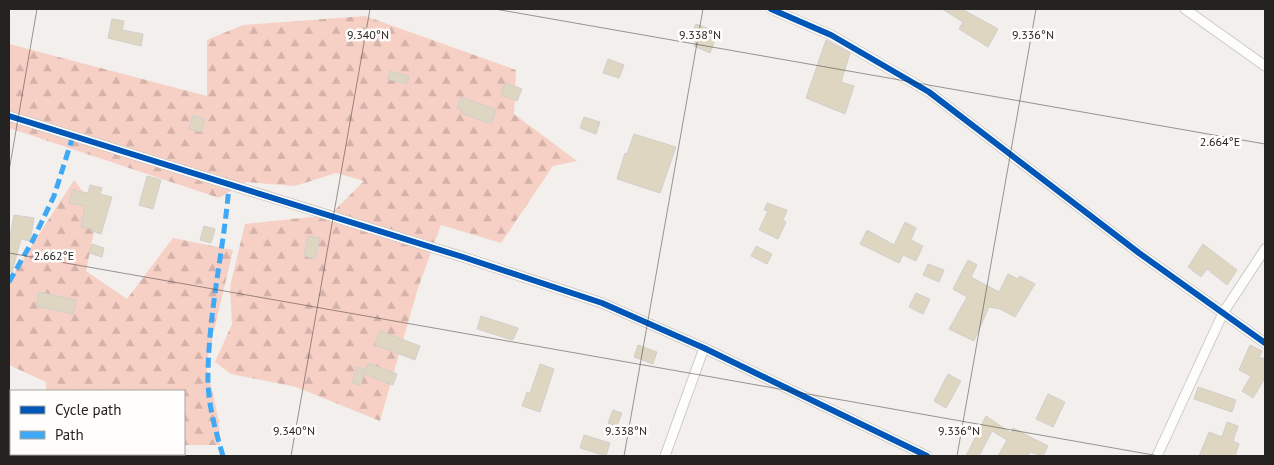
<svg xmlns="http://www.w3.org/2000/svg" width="1274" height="465" font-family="'PT Sans',sans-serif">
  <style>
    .forest { fill: url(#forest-firs) }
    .building { fill: #ded6c1; stroke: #d1cfcd }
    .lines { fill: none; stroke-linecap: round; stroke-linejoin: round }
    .minor-casing { stroke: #cccac7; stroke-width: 11 }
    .minor { stroke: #fdfdfc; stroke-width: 9 }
    .quiet { stroke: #3fa9f5; stroke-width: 5; stroke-dasharray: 10 5; stroke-linecap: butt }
    .cycleway-casing { stroke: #fffefc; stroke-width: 9 }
    .cycleway { stroke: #0057b8; stroke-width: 6 }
    .ticks { fill: none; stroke: #252321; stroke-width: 1; stroke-opacity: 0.45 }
    .ticks-label { font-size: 12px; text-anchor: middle; fill: #252321; stroke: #fffefc; stroke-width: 5; stroke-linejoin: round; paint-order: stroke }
  </style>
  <defs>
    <pattern id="forest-firs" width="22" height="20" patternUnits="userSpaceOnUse" patternTransform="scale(1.25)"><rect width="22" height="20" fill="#f7d0c5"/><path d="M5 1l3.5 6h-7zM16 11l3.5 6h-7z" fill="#d4b2a9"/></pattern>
  </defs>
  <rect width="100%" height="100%" fill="#f2efec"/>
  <path class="forest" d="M365,16L516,70L514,114L577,161L553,166L501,243L441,225L418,288L380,421L296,387L231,374L215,362L232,324L230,287L245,224L330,215L364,181L336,173L295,186L246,182L219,198L9,128V44L207,96V40L243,25Z
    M74,180L98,211L86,271L127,299L173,238L233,250L206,365L219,421L220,445H184V391H46V382L9,365V281Z"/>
  <path class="building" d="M942,9H962L998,29L988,47L959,29L963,22Z
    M112,19L124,21L122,30L143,34L141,46L108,38Z
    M696,24L718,32L710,53L694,46L696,41L689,39Z
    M826,40L850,53L841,82L854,86L845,114L806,98Z
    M608,59L624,65L619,78L603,73Z
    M390,71L409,76L407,84L387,79Z
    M505,83L522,89L517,101L501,95Z
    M461,97L496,110L491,124L461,113L462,110L457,108Z
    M193,115L205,119L201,132L189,129Z
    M584,117L600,122L596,134L580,128Z
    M634,134L676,147L660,193L617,179L625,153L627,154Z
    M147,176L161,180L153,209L139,205Z
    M90,185L102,188L100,194L112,197L101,234L92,231L93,229L81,227L85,206L69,203L72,190L88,193Z
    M767,203L787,210L783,220L786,222L778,239L759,230L768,211L764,210Z
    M14,215L34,218L30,241L21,239L12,272L9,271V242Z
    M905,222L916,228L911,240L923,246L916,261L903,255L899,263L860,244L867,230L894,245Z
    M204,226L215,229L211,243L200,240Z
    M308,236L320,238L315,259L304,256Z
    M92,244L104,248L102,257L89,253Z
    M1203,244L1237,270L1227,285L1207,269L1201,277L1188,267Z
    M756,246L772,254L767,264L751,256Z
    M968,260L977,265L971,277L999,292L1008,274L1018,279L1020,276L1035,284L1015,317L1000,309L989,307L974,341L949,329L967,297L953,289Z
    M928,264L944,270L939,282L923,275Z
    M39,292L76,300L73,314L36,306Z
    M916,293L930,299L923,314L909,307Z
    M481,316L518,328L514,338L512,340L477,329Z
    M380,331L420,346L415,360L375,345Z
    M638,345L657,352L653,364L634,357Z
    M1250,345L1262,351L1259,357L1265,359V378L1253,398L1242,391L1251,376L1239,370Z
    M368,363L397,374L393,385L364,374Z
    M540,364L554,369L540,412L522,406L527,392L530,393Z
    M357,367L365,369L361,385L352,383Z
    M948,374L961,381L946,408L934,401Z
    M1198,387L1236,400L1232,412L1194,399Z
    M1048,394L1065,402L1053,427L1036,419Z
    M613,410L622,413L617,426L608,423Z
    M986,416L1011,433L1013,428L1048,446L1043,456L1030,452L1028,456H998L1007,440L992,431L979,456H966Z
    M1227,422L1238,426L1233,441L1239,444L1235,456H1199L1209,432L1222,437Z
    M584,435L610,443L606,456L580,448Z"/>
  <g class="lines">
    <g class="minor-casing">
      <path id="minor" d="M771,9L831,35L929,92L1139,253L1265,343
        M1185,9L1265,66
        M9,116L463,257L602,303L704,348L927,456
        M665,456L704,348
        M1157,456L1223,313L1265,249"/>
    </g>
    <use href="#minor" class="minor"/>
    <path class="quiet" d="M9,282L33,240L54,196L73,136
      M223,456C215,429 207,401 208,373C209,310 224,248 229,186"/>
    <g class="cycleway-casing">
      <path id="cycleway" d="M771,9L831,35L929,92L1139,253L1265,343
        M9,116L463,257L602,303L704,348L927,456"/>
    </g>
    <use href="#cycleway" class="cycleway"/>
  </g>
  <path class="ticks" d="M495,9L1265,144M9,171L37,9M9,253L1159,456M291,456L370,9M624,456L703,9M957,456L1036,9"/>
  <g class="ticks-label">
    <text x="368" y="39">9.340°N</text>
    <text x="700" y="39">9.338°N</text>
    <text x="1033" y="39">9.336°N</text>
    <text x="1220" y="146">2.664°E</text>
    <text x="54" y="260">2.662°E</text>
    <text x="294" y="435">9.340°N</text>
    <text x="626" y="435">9.338°N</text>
    <text x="959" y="435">9.336°N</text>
  </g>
  <rect width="1274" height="465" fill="none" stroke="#252321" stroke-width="20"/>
  <rect x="10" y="390" width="175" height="65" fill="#fffefc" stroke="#a8a6a4"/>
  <rect x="20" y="406" width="25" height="8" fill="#0057b8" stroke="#a8a6a4"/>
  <text x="55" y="415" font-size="15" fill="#252321">Cycle path</text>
  <rect x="20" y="431" width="25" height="8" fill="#3fa9f5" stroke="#a8a6a4"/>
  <text x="55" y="440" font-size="15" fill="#252321">Path</text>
</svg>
